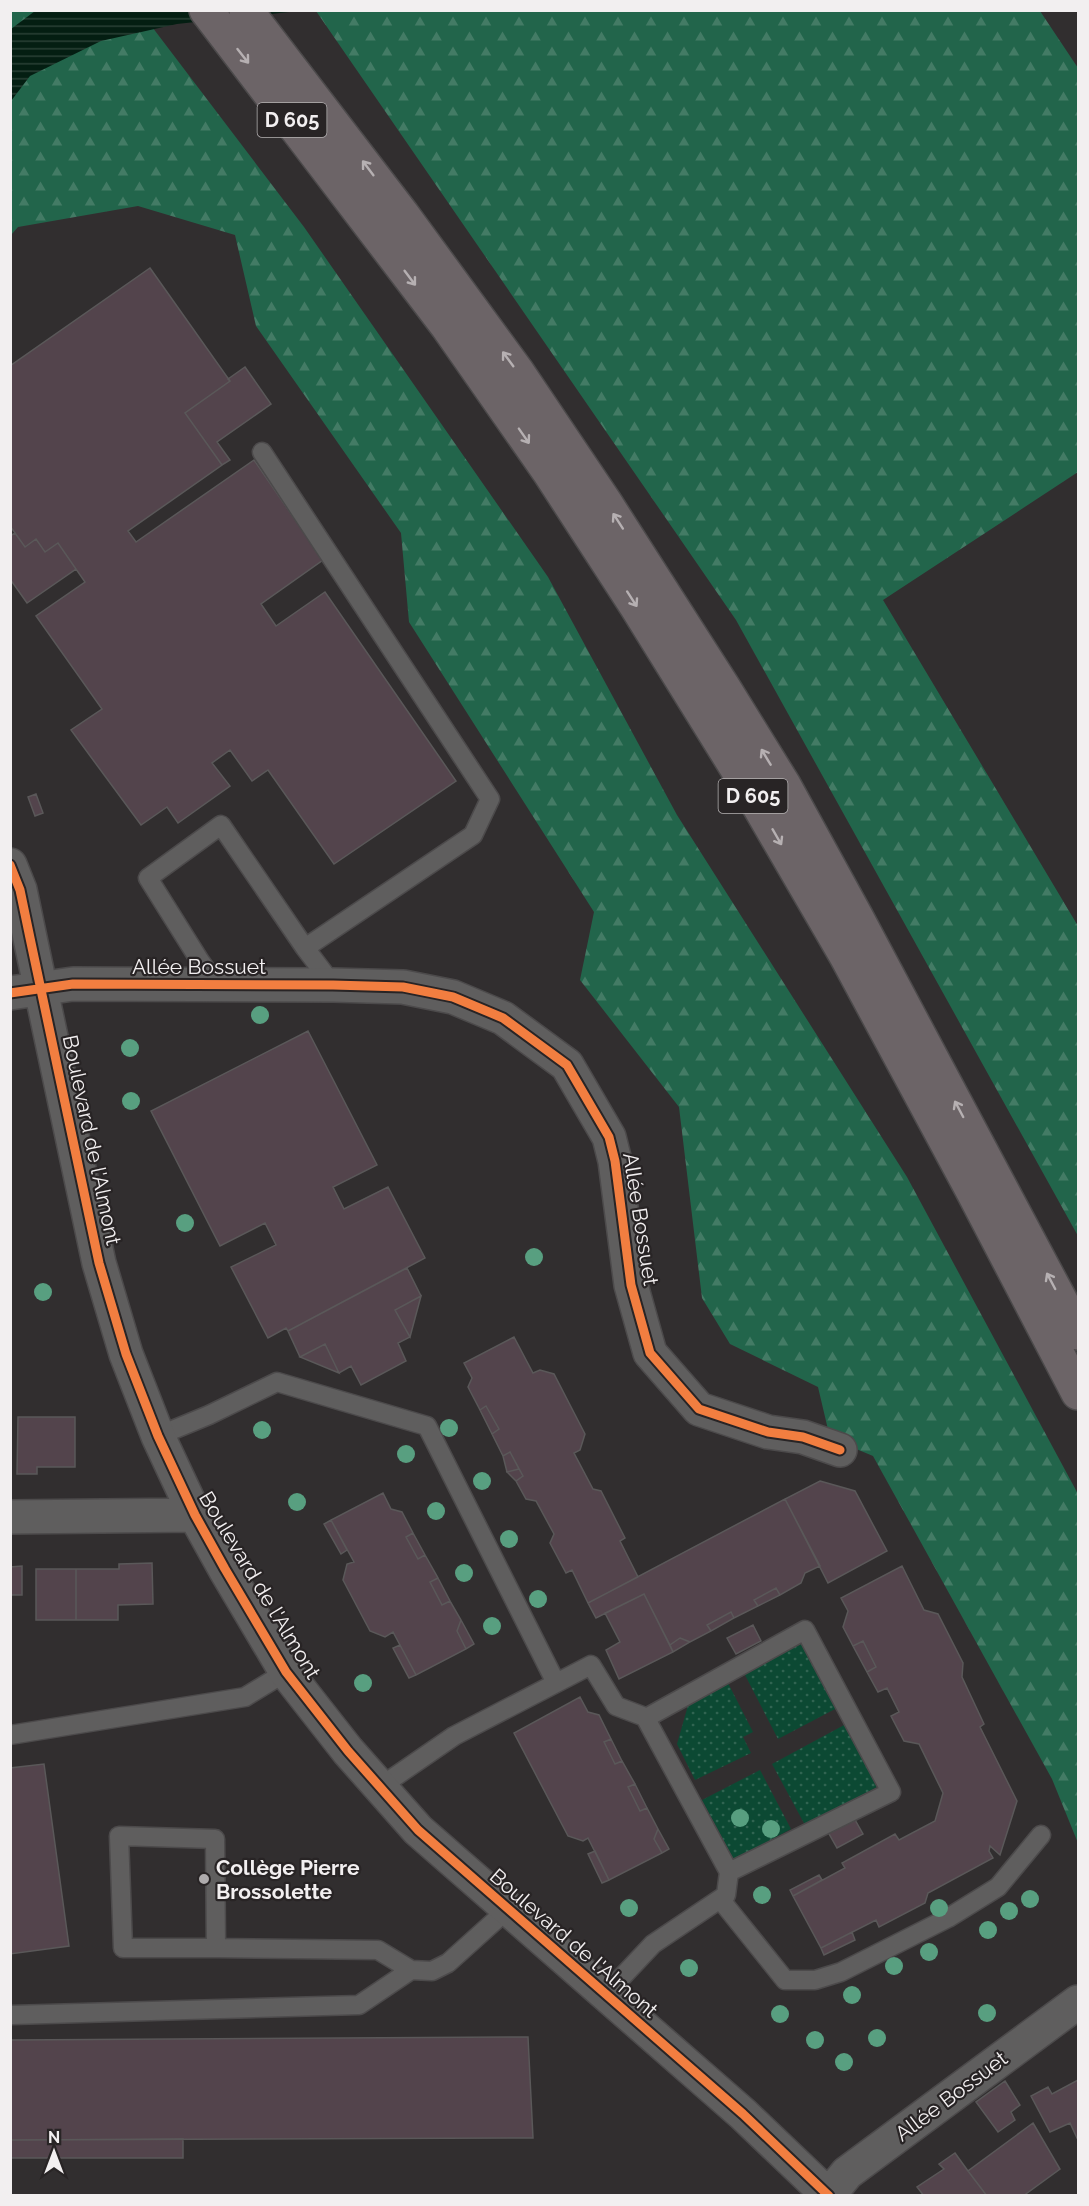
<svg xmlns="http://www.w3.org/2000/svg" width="1089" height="2206" font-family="Raleway,sans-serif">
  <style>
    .grass { fill: url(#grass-dots) }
    .forest { fill: url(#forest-firs) }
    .water { fill: url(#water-rules) }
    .building { fill: #53444c; stroke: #5a5859; stroke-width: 1.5 }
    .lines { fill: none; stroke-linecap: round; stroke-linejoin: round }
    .lane-casing { stroke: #4c4a4b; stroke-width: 21 }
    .street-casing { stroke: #4c4a4b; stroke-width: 36 }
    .primary-casing { stroke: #4c4a4b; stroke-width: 36 }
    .lane { stroke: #5f5e5e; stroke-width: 18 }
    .street { stroke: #5f5e5e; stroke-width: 33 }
    .primary { stroke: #6c6467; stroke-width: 33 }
    .cycleway-casing { stroke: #282425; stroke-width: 13 }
    .cycleway { stroke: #f27e40; stroke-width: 9 }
    .tree { fill: #589f80 }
    .oneway { stroke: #b6b0b2 }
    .poi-dot { fill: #aeabac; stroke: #282425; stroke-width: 2 }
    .labels { text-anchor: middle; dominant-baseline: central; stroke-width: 4.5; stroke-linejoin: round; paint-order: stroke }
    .shield { fill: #282425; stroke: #b5b2b3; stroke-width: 1.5 }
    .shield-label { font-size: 20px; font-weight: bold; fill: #f2eff0 }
    .street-label { font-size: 21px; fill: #f2eff0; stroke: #282425 }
    .poi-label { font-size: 21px; font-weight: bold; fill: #f2eff0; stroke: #282425; text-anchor: start }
  </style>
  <defs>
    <pattern id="grass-dots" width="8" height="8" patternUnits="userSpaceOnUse" patternTransform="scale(1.5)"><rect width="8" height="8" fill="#0c4933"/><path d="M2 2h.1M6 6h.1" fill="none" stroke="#306451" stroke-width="1.8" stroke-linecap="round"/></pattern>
    <pattern id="forest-firs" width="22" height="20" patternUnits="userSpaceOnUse" patternTransform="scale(1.5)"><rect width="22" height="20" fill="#22654b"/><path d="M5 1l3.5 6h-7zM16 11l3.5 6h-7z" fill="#437b65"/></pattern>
    <pattern id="water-rules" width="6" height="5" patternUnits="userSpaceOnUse" patternTransform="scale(1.5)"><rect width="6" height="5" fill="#041e12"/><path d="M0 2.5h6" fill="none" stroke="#293f35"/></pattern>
  </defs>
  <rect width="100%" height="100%" fill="#312e2f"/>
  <path class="grass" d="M803,1643L837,1708L778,1739L744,1673Z
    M728,1683L753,1732L743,1737L751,1753L695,1780L677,1744L689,1702Z
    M846,1724L879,1786L805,1825L772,1764Z
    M760,1770L791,1829L734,1860L702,1800Z"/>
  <path class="forest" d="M11,11H140L304,227L548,577L677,815L907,1177L1078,1494V1843L1052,1779L873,1456L830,1438L818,1387L730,1344L702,1298L679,1107L580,980L594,912L409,622L401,533L256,326L235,235L138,206L18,227L11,235Z
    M316,11H1040L1078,68V472L883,600L1078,926V1236L736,620Z"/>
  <path class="water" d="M35,11H299L177,24L101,41L30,76L11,101V29Z"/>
  <path class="building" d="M150,268L230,381L185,413L222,465L128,531L136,542L254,460L323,560L261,604L276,626L325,592L456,781L334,864L268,770L252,781L230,750L212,763L230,786L178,823L167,807L141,825L71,730L102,709L36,616L85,582L58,543L45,552L36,539L25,547L10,526V366Z
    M245,367L271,404L217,442L230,460L222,465L185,413L230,381L228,379Z
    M15,533L25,547L36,539L45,552L58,543L76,569L27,603L10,579V536Z
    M36,794L43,813L35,816L28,797Z
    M308,1031L377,1165L333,1187L344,1209L388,1187L425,1258L288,1331L286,1328L268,1338L231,1267L276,1245L265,1223L220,1246L151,1111Z
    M407,1268L421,1296L395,1310L410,1337L398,1343L406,1361L361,1385L351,1366L339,1373L325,1344L300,1357L288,1331Z
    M421,1296L410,1337L395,1310Z
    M514,1337L533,1373L540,1370L554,1374L585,1434L580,1450L574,1453L593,1489L601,1491L625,1538L620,1541L638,1577L588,1603L572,1570L566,1573L550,1543L554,1534L536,1501L526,1499L516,1481L523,1476L510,1452L503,1456L492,1434L499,1429L486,1406L480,1410L468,1387L472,1378L464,1363Z
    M325,1344L339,1373L300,1357Z
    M486,1406L499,1429L492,1434L480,1410Z
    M18,1417H75V1467H37V1474H17Z
    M510,1452L519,1469L507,1472L503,1456Z
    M519,1469L523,1476L516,1481L507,1472Z
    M820,1481L855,1491L887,1551L828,1583L785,1499Z
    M383,1493L391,1509L402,1512L413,1533L406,1537L418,1559L425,1555L438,1578L430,1582L442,1605L450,1601L461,1620L457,1631L466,1649L416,1675L393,1632L385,1637L370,1631L343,1580L347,1564L354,1562L331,1520Z
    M785,1499L820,1566L805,1573L801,1583L780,1595L776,1588L754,1600L758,1606L734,1618L731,1612L707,1625L711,1631L690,1642L680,1638L670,1645L644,1594L596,1618L588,1603Z
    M331,1520L347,1550L341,1554L324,1524Z
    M413,1533L425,1555L418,1559L406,1537Z
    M152,1563L153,1604L118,1605V1620H76V1569H119V1564Z
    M22,1566V1595H10V1567Z
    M902,1566L924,1610L938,1614L963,1663L962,1677L984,1724L980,1727L1017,1801L1000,1855L990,1846L989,1851L993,1858L928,1893L925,1903L879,1927L876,1920L821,1948L793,1896L845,1868L842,1863L895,1834L899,1840L935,1821L943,1793L919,1744L904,1741L891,1716L899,1712L887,1688L878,1692L867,1672L876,1667L863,1641L853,1646L843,1627L848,1611L841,1598Z
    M36,1569H76V1620H36Z
    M438,1578L450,1601L442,1605L430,1582Z
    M776,1588L780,1595L758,1606L754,1600Z
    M644,1594L673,1652L619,1679L606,1650L620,1642L605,1613Z
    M731,1612L734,1618L711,1631L707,1625Z
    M461,1620L474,1644L466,1649L457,1631Z
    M753,1625L761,1641L736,1654L727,1638Z
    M680,1638L690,1642L673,1652L670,1645Z
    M863,1641L876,1667L867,1672L853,1646Z
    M400,1645L416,1675L409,1678L393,1648Z
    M580,1697L588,1712L599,1715L611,1739L604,1742L615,1764L622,1761L635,1784L628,1787L640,1811L647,1808L658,1829L654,1839L662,1853L609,1880L588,1838L583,1841L568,1836L514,1733Z
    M611,1739L622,1761L615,1764L604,1742Z
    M44,1764L69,1946L10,1954V1768Z
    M635,1784L647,1808L640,1811L628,1787Z
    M854,1818L863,1834L837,1848L828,1832Z
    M658,1829L669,1849L662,1853L654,1839Z
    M595,1851L609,1880L602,1883L588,1854Z
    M819,1875L822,1880L793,1896L790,1890Z
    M852,1932L855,1940L824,1955L821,1948Z
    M528,2037L533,2138L10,2140V2040Z
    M1078,2080V2137L1077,2138L1070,2123L1050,2132L1031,2096L1048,2087L1052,2094Z
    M1005,2081L1020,2105L1011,2112L1015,2120L998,2132L976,2102Z
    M1033,2123L1060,2169L1023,2196H987L968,2171Z
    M183,2139V2158H10V2140Z
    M955,2153L968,2171L987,2196H924L917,2187L944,2169L939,2164Z"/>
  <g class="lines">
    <g class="lane-casing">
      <path id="lane" d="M262,452L490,799L473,835L305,948
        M217,985L200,961L148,878L221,825L305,948L333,985
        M158,1436L209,1415L277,1382L427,1426L556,1683
        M646,1718L805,1630L891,1792L729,1872
        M10,1735L245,1697L286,1672
        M380,1787L454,1736L591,1665L616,1706L645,1717L729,1872L726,1895L653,1944L605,1995
        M720,1899L785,1980H815L841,1972L948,1918L998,1887L1041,1835
        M216,1948H123L119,1836L215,1839L216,1948L378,1950L411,1970
        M12,2015L359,2005L411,1970L432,1971L448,1963L508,1909"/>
    </g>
    <g class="street-casing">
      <path id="street" d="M10,865L20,890L30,938L99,1263L126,1354L158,1436L195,1515L225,1569L286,1672L348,1751L418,1830L743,2114L829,2196
        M10,993L73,984L333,985L403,987L453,997L503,1018L567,1065L609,1137L615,1161L631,1285L650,1353L699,1409L768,1432L803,1437L840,1450
        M10,1517L195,1515
        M829,2195L847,2173L1078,2002"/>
    </g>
    <g class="primary-casing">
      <path id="primary" d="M206,10L447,326L549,472L636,606L742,777L846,956L973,1192L1078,1393
        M246,10L403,215L517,371L605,502L724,688L784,785L857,918L1078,1333"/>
    </g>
    <use href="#lane" class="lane"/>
    <use href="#street" class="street"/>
    <use href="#primary" class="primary"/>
    <g class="cycleway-casing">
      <path id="cycleway" d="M10,865L20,890L30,938L99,1263L126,1354L158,1436L195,1515L225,1569L286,1672L348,1751L418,1830L743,2114L829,2196
        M10,993L73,984L333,985L403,987L453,997L503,1018L567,1065L609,1137L615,1161L631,1285L650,1353L699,1409L768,1432L803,1437L840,1450"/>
    </g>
    <use href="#cycleway" class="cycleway"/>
  </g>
  <g class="tree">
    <circle cx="260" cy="1015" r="9"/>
    <circle cx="130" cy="1048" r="9"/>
    <circle cx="131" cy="1101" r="9"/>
    <circle cx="185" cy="1223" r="9"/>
    <circle cx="534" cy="1257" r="9"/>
    <circle cx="43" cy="1292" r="9"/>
    <circle cx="449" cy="1428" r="9"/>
    <circle cx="262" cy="1430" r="9"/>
    <circle cx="406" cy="1454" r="9"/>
    <circle cx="482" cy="1481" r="9"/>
    <circle cx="297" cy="1502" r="9"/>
    <circle cx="436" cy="1511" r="9"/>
    <circle cx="509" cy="1539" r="9"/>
    <circle cx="464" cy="1573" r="9"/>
    <circle cx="538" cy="1599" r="9"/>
    <circle cx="492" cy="1626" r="9"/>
    <circle cx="363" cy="1683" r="9"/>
    <circle cx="740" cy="1818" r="9"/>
    <circle cx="771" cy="1829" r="9"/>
    <circle cx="762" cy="1895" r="9"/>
    <circle cx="1030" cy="1899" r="9"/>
    <circle cx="629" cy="1908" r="9"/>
    <circle cx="939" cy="1908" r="9"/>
    <circle cx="1009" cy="1911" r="9"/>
    <circle cx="988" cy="1930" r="9"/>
    <circle cx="929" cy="1952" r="9"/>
    <circle cx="894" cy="1966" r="9"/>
    <circle cx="689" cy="1968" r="9"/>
    <circle cx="852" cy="1995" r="9"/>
    <circle cx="987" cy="2013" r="9"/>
    <circle cx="780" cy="2014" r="9"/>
    <circle cx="877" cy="2038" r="9"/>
    <circle cx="815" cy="2040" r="9"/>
    <circle cx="844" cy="2062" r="9"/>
  </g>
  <defs><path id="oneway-shaft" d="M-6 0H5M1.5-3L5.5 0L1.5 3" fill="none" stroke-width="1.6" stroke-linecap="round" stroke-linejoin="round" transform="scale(1.5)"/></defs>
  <g class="oneway">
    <use href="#oneway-shaft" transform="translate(243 56) rotate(52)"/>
    <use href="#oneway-shaft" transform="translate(368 168) rotate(-127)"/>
    <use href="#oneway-shaft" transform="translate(410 278) rotate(53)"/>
    <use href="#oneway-shaft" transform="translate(508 359) rotate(-126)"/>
    <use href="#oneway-shaft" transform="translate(524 436) rotate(55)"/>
    <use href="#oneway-shaft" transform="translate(618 521) rotate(-123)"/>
    <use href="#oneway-shaft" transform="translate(632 599) rotate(57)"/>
    <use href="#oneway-shaft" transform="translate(766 757) rotate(-121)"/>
    <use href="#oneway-shaft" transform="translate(777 837) rotate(60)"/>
    <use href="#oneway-shaft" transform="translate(959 1109) rotate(-118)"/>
    <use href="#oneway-shaft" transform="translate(1051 1281) rotate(-118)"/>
  </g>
  <circle class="poi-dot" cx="204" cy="1879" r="6"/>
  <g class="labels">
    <g class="shield">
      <rect x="257.5" y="103" width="69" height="34" rx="4.5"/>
      <rect x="718.5" y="779" width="69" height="34" rx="4.5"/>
    </g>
    <g class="shield-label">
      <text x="292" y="120">D 605</text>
      <text x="753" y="796">D 605</text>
    </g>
    <g class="street-label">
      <text x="199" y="966">Allée Bossuet</text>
      <text transform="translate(92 1140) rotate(78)">Boulevard de l'Almont</text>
      <text transform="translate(641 1219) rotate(81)">Allée Bossuet</text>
      <text transform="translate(260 1585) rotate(59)">Boulevard de l'Almont</text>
      <text transform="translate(574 1943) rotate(41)">Boulevard de l'Almont</text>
      <text transform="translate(951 2096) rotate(-37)">Allée Bossuet</text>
    </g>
    <g class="poi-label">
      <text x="216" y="1867">Collège Pierre<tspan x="216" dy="24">Brossolette</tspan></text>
    </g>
  </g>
  <rect width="1089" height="2206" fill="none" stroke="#f2eff0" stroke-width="24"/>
  <g transform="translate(54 2152)" stroke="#282425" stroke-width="4.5" paint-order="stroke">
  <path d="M0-4.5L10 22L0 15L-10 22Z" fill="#f2eff0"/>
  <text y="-9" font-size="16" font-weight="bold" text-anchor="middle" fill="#f2eff0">N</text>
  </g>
</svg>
